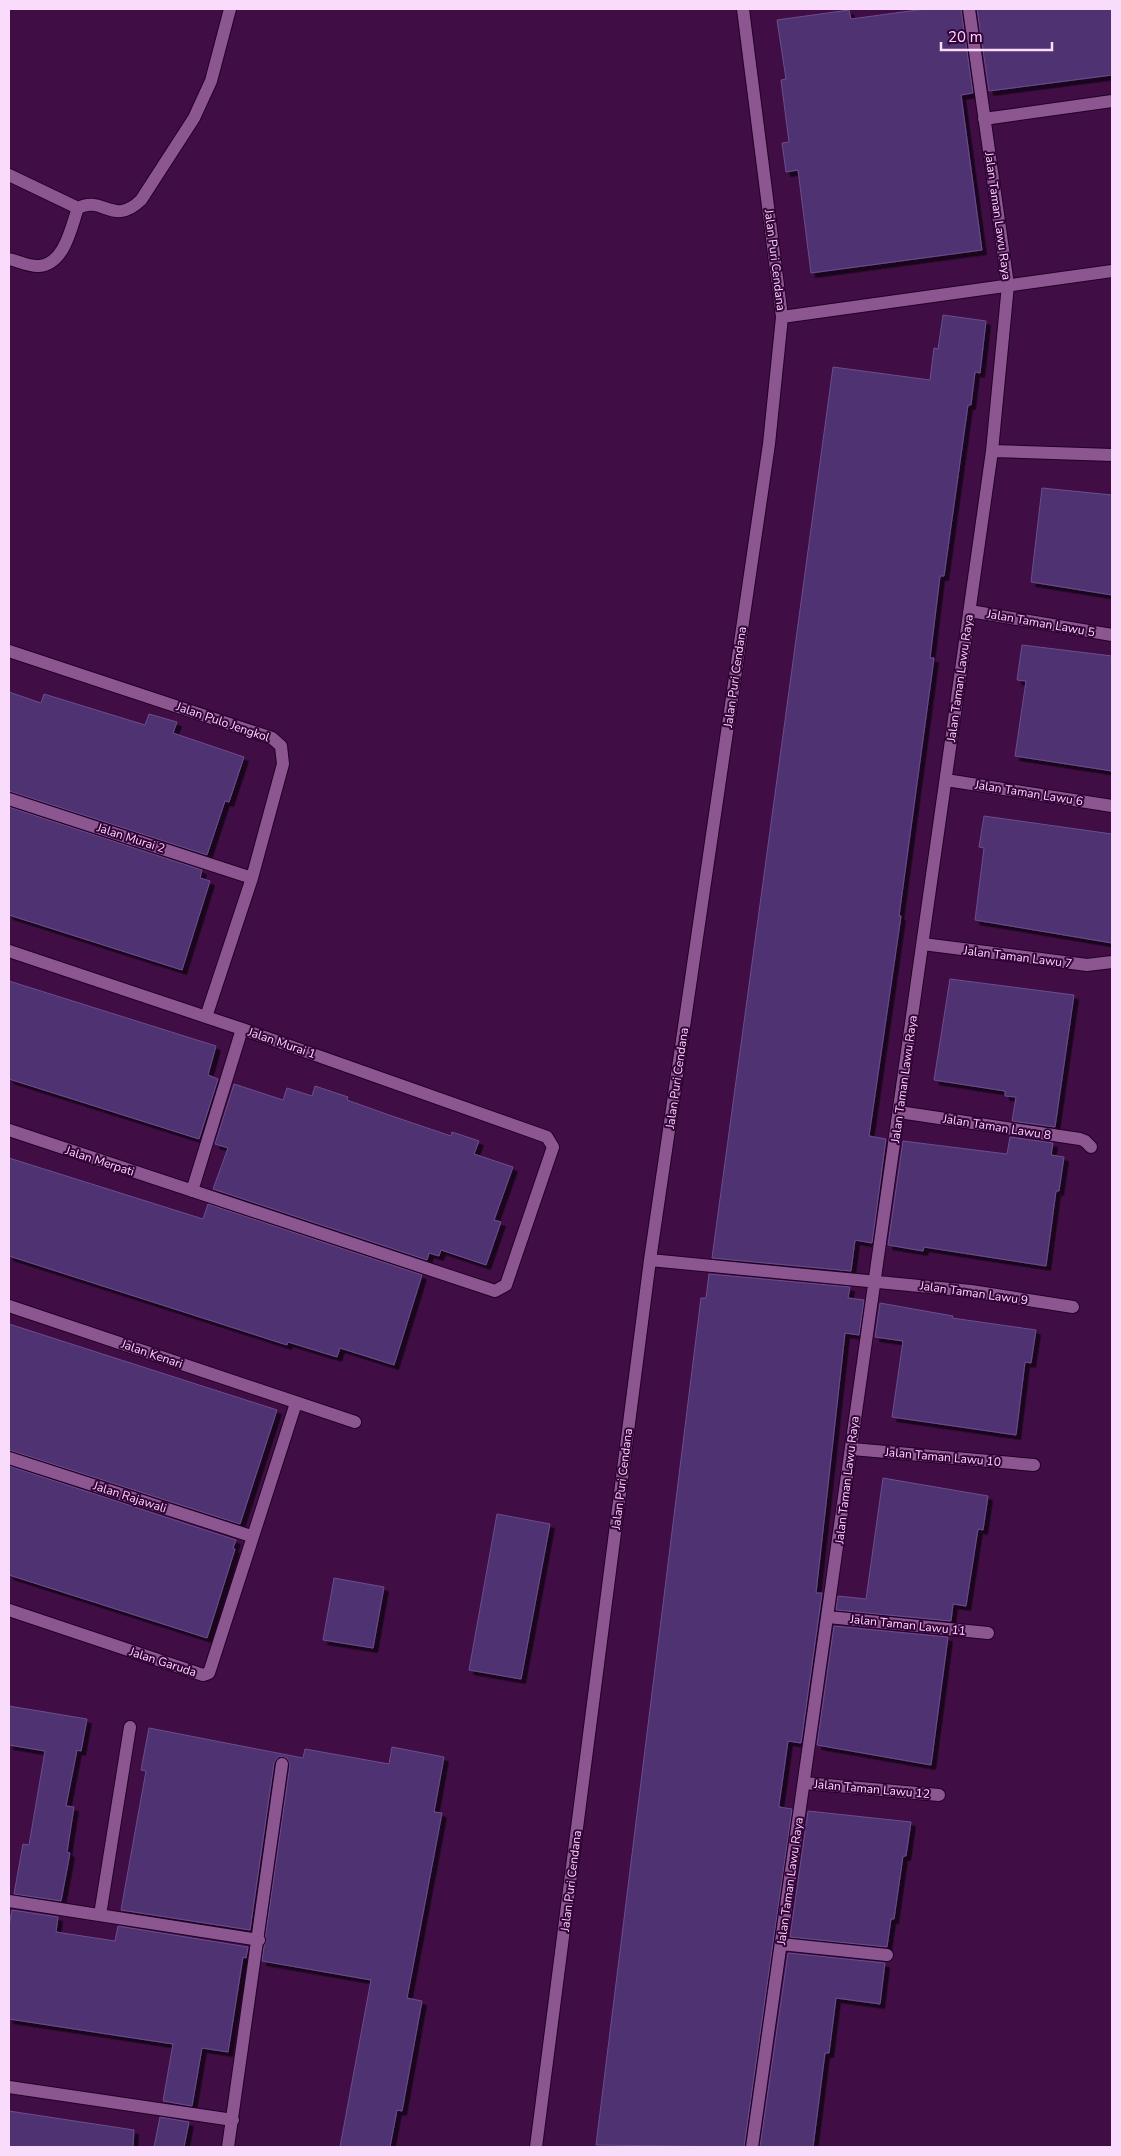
<svg xmlns="http://www.w3.org/2000/svg" width="1121" height="2156" font-family="'Nunito Sans',sans-serif">
  <style>
    .building { fill: #503271; stroke: #6b4d8e; filter: url(#shadow) }
    .lines { fill: none; stroke-linecap: round; stroke-linejoin: round }
    .minor-casing { stroke: #220026; stroke-width: 14 }
    .minor { stroke: #8c5791; stroke-width: 12 }
    .labels { text-anchor: middle; dominant-baseline: central; stroke-width: 4; stroke-linejoin: round; paint-order: stroke }
    .street-label { font-size: 12px; fill: #f9dbfb; stroke: #35033a }
  </style>
  <defs>
    <filter id="shadow"><feDropShadow dx="4.5" dy="4.5" stdDeviation="0" flood-color="#0009"/></filter>
  </defs>
  <rect width="100%" height="100%" fill="#400e45"/>
  <path class="building" d="M925,9H961L973,93L961,95L982,250L811,273L798,170L786,172L782,143L789,142L781,80L786,79L777,20L849,10L851,19Z
    M977,9H1112V75L989,91Z
    M943,315L986,321L980,373L975,372L971,405H968L944,576H940L930,658H934L899,916H901L869,1136L886,1139L872,1243L855,1240L851,1271L712,1258L833,367L930,380L934,348L938,349Z
    M1042,488L1112,495V595L1031,582Z
    M1022,645L1112,656V771L1015,756L1026,681L1017,680Z
    M9,692L41,703L44,694L145,725L149,714L177,722L173,733L244,757L229,802L225,801L207,855L9,791Z
    M9,807L202,870L200,878L210,881L182,970L9,915Z
    M984,816L1112,834V943L975,920L984,848L979,847Z
    M950,979L1074,995L1055,1127L1012,1121L1016,1097L1005,1096V1091L934,1080Z
    M9,981L216,1046L208,1075L218,1079L199,1139L9,1079Z
    M234,1084L283,1100L287,1088L312,1096L315,1086L348,1097L347,1100L389,1115L451,1136L452,1132L479,1141L474,1154L513,1167L494,1220L501,1222L486,1265L441,1250L439,1256L429,1253L427,1260L213,1189L228,1148L215,1144Z
    M1010,1137L1053,1143L1051,1155L1064,1157L1059,1191H1056L1046,1266L924,1247L923,1251L888,1245L903,1141L1007,1154Z
    M9,1158L203,1219L208,1204L422,1275L394,1365L340,1348L337,1357L288,1342L287,1345L9,1256Z
    M709,1274L850,1287L848,1298L864,1300L859,1335L845,1333L816,1593H822L801,1743L788,1741L779,1805V1807L792,1809L744,2147L596,2145L701,1298H706Z
    M880,1303L953,1316L952,1318L1036,1330L1031,1363L1025,1362L1016,1435L892,1417L903,1341L875,1337Z
    M9,1324L277,1410L240,1524L9,1450Z
    M9,1466L236,1540L233,1548L235,1549L207,1638L9,1575Z
    M883,1478L988,1496L983,1530L978,1529L966,1606L953,1604L951,1621L836,1610L838,1596L866,1599Z
    M497,1514L550,1524L521,1679L469,1670Z
    M334,1578L384,1587L373,1648L323,1640Z
    M834,1626L948,1637L931,1765L817,1745Z
    M9,1706L87,1719L81,1751L77,1750L66,1806L74,1807L67,1852L70,1853L61,1901L14,1894L23,1844L29,1845L45,1751L9,1745Z
    M149,1728L303,1758L305,1749L389,1764L392,1747L444,1757L434,1812L442,1813L407,1998L422,2001L402,2111L397,2110L390,2147H340L371,1980L262,1961L290,1765L287,1758L279,1756L274,1763L250,1930L121,1910L146,1771L141,1770Z
    M808,1811L911,1822L906,1856H903L894,1919H891L887,1947L790,1937Z
    M12,1910L58,1917L56,1932L115,1941L118,1926L248,1947L246,1958L243,1957L228,2052L202,2048L192,2106L163,2101L173,2044L9,2019V1926Z
    M788,1953L885,1963L880,2004L836,1998L829,2053H825L813,2147H760Z
    M9,2111L134,2130L133,2147H9Z
    M160,2117L189,2122L184,2147H154Z"/>
  <g class="lines">
    <g class="minor-casing">
      <path id="minor" d="M984,119L1112,101
        M9,175L78,208
        M9,259C18,261 30,267 39,266C65,264 71,227 78,208C103,195 113,227 141,200L194,118L211,81L230,9
        M782,317L1112,271
        M992,451L1112,455
        M970,611L1112,635
        M9,651L272,738L281,746L283,764L252,878L206,1017
        M946,780L1112,806
        M9,799L252,878
        M923,944L1087,965L1112,962
        M9,951L242,1029L547,1137L553,1147L506,1285L495,1291L9,1130
        M899,1112L1080,1139L1085,1141L1091,1147
        M192,1191L242,1029
        M650,1260L971,1291L1073,1307
        M9,1306L355,1422
        M852,1449L1034,1465
        M9,1458L251,1536
        M9,1610L203,1675L209,1673L296,1403
        M828,1617L988,1633
        M804,1783L939,1795
        M9,1901L259,1940
        M100,1915L130,1727
        M781,1944L887,1955
        M9,2087L233,2120
        M228,2147L282,1764
        M536,2147L650,1260L769,444L782,317L743,9
        M752,2147L992,451L1008,285L969,9"/>
    </g>
    <use href="#minor" class="minor"/>
  </g>
  <g class="labels">
    <g class="street-label">
      <text transform="translate(998 216) rotate(82)">Jalan Taman Lawu Raya</text>
      <text transform="translate(775 260) rotate(83)">Jalan Puri Cendana</text>
      <text transform="translate(1041 623) rotate(10)">Jalan Taman Lawu 5</text>
      <text transform="translate(735 677) rotate(-82)">Jalan Puri Cendana</text>
      <text transform="translate(960 678) rotate(-82)">Jalan Taman Lawu Raya</text>
      <text transform="translate(223 722) rotate(19)">Jalan Pulo Jengkol</text>
      <text transform="translate(1029 793) rotate(9)">Jalan Taman Lawu 6</text>
      <text transform="translate(131 838) rotate(18)">Jalan Murai 2</text>
      <text transform="translate(1018 957) rotate(7)">Jalan Taman Lawu 7</text>
      <text transform="translate(282 1043) rotate(19)">Jalan Murai 1</text>
      <text transform="translate(677 1078) rotate(-82)">Jalan Puri Cendana</text>
      <text transform="translate(904 1079) rotate(-82)">Jalan Taman Lawu Raya</text>
      <text transform="translate(997 1127) rotate(9)">Jalan Taman Lawu 8</text>
      <text transform="translate(100 1161) rotate(18)">Jalan Merpati</text>
      <text transform="translate(974 1293) rotate(8)">Jalan Taman Lawu 9</text>
      <text transform="translate(152 1354) rotate(19)">Jalan Kenari</text>
      <text transform="translate(943 1457) rotate(5)">Jalan Taman Lawu 10</text>
      <text transform="translate(622 1479) rotate(-83)">Jalan Puri Cendana</text>
      <text transform="translate(847 1480) rotate(-83)">Jalan Taman Lawu Raya</text>
      <text transform="translate(130 1497) rotate(18)">Jalan Rajawali</text>
      <text transform="translate(908 1625) rotate(6)">Jalan Taman Lawu 11</text>
      <text transform="translate(163 1662) rotate(18)">Jalan Garuda</text>
      <text transform="translate(872 1789) rotate(5)">Jalan Taman Lawu 12</text>
      <text transform="translate(571 1881) rotate(-83)">Jalan Puri Cendana</text>
      <text transform="translate(790 1881) rotate(-82)">Jalan Taman Lawu Raya</text>
    </g>
  </g>
  <rect width="1121" height="2156" fill="none" stroke="#f9dbfb" stroke-width="20"/>
  <path d="M941 42v8h111v-8" fill="none" stroke="#f9dbfb" stroke-width="2.5"/>
  <text x="948" y="42" font-size="15" fill="#f9dbfb" stroke="#35033a" stroke-width="4" paint-order="stroke">20 m</text>
</svg>
